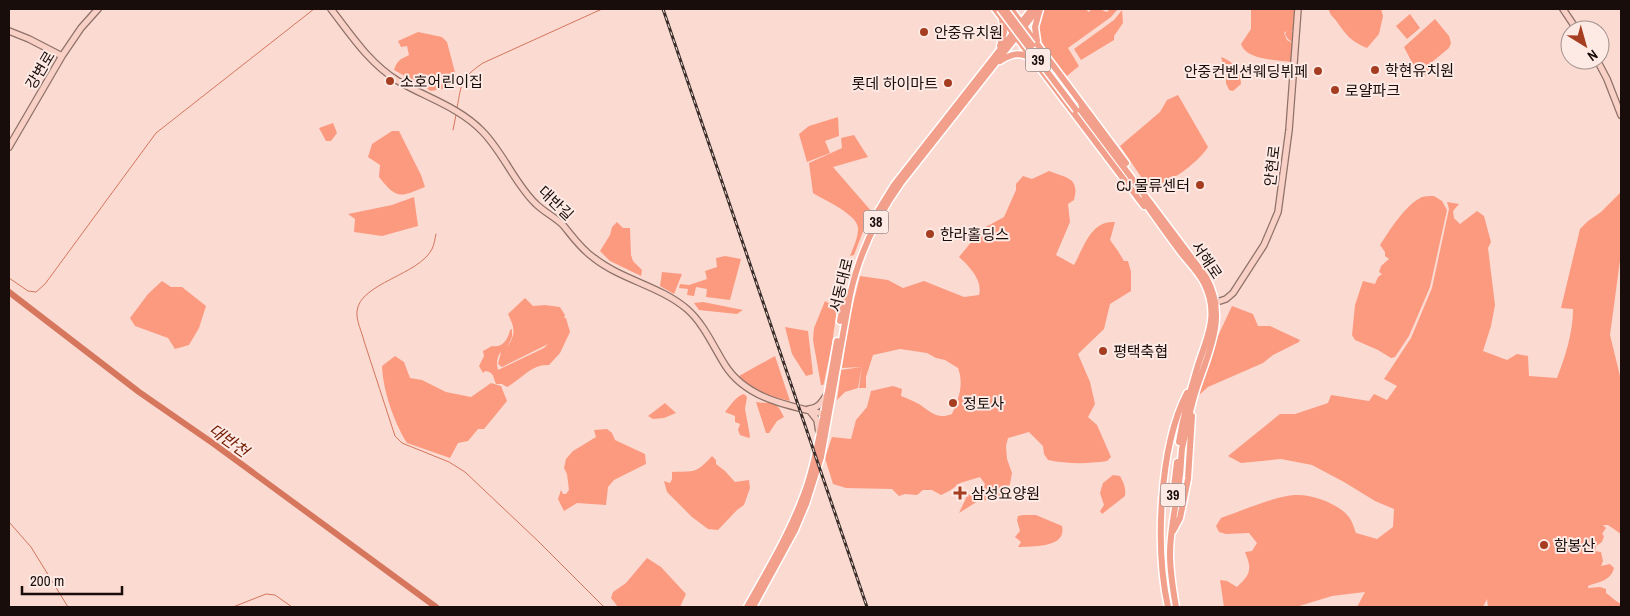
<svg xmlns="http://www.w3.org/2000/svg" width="1630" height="616" font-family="'Archivo Narrow','Noto Sans KR',sans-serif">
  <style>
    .green { fill: #fc9a80; fill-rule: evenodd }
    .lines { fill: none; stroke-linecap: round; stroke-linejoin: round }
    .stream { stroke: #d5765d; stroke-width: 1 }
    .river { stroke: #d5765d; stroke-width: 6 }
    .secondary-casing { stroke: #8e7169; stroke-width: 8 }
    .primary-casing { stroke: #fff; stroke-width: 9 }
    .secondary { stroke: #f8d0c5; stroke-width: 5.5 }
    .primary { stroke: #f2a08b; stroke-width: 6 }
    .rail-casing { stroke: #3b2d29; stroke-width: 3 }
    .rail { stroke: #feeae5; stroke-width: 1; stroke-dasharray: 4; stroke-linecap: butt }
    .primary-bridge-casing { stroke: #fff; stroke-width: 9; stroke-linecap: butt }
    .primary-bridge { stroke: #f2a08b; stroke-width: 6 }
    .poi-dot { fill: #a53d21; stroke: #feeae5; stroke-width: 2 }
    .labels { text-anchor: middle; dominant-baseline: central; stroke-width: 4; stroke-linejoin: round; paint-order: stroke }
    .shield { fill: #feeae5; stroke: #5d4f4c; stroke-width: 1 }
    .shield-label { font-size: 14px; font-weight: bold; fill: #180d0a }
    .poi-label { font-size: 15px; fill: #180d0a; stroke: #feeae5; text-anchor: start }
    .street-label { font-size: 15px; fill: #180d0a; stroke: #feeae5 }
    .water-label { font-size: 16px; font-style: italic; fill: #701900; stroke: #feeae5 }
  </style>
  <rect width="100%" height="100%" fill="#fbdad1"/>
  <path class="green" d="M1044,9H1085L1089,12L1091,9H1099L1107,12L1110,9H1118L1111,17L1068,48L1079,66L1067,76C1050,54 1029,38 1044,9Z
    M1253,9H1295L1294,31H1291L1293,32V43L1288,39L1285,34L1287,31L1284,33L1287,40L1294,44L1292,62C1277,60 1246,60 1241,44L1251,29V10Z
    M1329,9H1381L1383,16L1379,34L1367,48C1351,41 1347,36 1337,22C1334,17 1329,15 1329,9Z
    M1122,10L1123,23L1114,36V40L1081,60L1074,49L1114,20Z
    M1410,14L1420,28L1407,39L1396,26Z
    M1435,19L1449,36L1451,43L1449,48L1432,62L1427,75L1419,76L1404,47Z
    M418,32L442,37L447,42L457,80L448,88L431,91L394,70C397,60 401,59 409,55L407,46L401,47L398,41Z
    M1221,57C1233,61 1241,71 1241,84L1233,91L1229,90L1226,83V74Z
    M1178,95L1208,147C1201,159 1178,177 1165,182C1159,184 1152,184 1146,184L1120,146L1160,112L1167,100Z
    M838,117L839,136L825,141L830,153L807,162L799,134L809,126Z
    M333,123L337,133L331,141H326L319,128Z
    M392,131H399L421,175L425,187C400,197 397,200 379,177L380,165L368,157L372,144Z
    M854,135L868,157L833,167L872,212L862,234L854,255L850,256C853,248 858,238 858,229C859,215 824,200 813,193L809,163L842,148L841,138Z
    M1049,171C1066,178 1080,177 1074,200L1068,204L1070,222L1056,255L1074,265C1084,247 1091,220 1115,222L1110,240L1118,251L1124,261H1128L1131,272V291L1110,304L1104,329L1078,354L1090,382L1095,404L1088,417L1097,425L1111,457L1107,461C1087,464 1067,464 1048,460L1044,454L1043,446L1029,432L1008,438L1006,446L1007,459L1012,473L1010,484L1003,496L987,500L978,501L959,513L968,494L975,498L983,490L985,484L980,477L960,483L951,490L941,495L932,490H923L917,495L905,494L899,496L892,489L846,488L833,484L825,458L832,437L851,439L856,420L867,407L871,391L893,386L902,389L901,396C907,398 913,401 919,404C931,412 937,420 952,414C959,399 964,384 958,368L945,360L936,358L927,353L900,349L873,355L866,377V388H859L862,366L858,388L845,392L837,400L841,370L861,367L842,368L849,321L860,276L888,280L903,288L924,281L964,297L979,295C983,280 969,266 959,257L982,229L1004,217L1016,190V184L1023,176L1032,179Z
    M1621,192V253L1610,335L1621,380V534L1608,525H1603L1606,528L1602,534L1604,536L1602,542L1596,546L1595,551L1601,552L1603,561L1601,566L1610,564L1614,568C1611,581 1598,582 1588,586V588L1600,587L1606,589V593C1612,597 1615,601 1621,604V607H1512L1511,606L1507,607H1488L1487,599L1483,607H1357L1365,592L1332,596L1296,607H1224L1220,580L1227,581L1237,587C1251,574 1252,569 1245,552L1252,551L1257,543L1249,533L1226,534L1219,532L1216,526L1221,518C1241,511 1275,496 1295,495C1312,494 1337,503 1348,516C1352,520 1354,528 1356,533L1377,539L1393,527L1394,509L1375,501L1344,482L1312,465L1281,459L1241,463L1228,456L1280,414H1295L1328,403L1331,395L1369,401L1374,394L1387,400L1397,386L1384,379L1411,338L1432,288L1449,209L1447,202L1459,204L1453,211L1454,218L1460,224L1477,211L1484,216L1491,242L1488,248L1495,305L1491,326L1483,351L1507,360L1517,354L1528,356L1529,376L1557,378C1565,357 1573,333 1573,309L1561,308L1580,229L1588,221L1601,212Z
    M1434,196L1442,201L1447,210L1430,287L1409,336L1395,357L1391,358L1378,350L1355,340L1352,335L1355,305L1363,281L1375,284L1378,277L1382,274L1379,272L1381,266L1389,259L1385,256V252L1380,245C1390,230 1405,205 1422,197C1425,196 1430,196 1434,196Z
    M414,197L418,226L382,236L354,232L355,219L348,214L392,205Z
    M617,222L623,228H630L631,255L633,261L642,270L641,276L610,261L600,251L610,235L612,227Z
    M725,256L741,259L730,300L706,297L707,289L696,287L694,296L687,295L688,289L679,288L680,284L689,285L707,279L705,271L717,267L716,258Z
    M662,272L682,274L674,294L660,286Z
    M162,281L171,287H182L206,306L199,328L189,345L175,349L168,338L135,326L130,318L148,294Z
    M525,298L533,306L545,305L560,307L565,315L564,318H566L570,332L560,353L549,365C531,364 522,379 507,387L502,384H496C493,377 494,372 485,371L483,373L479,366L484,356L483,351L492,346C503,348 508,339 510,330L512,329V337L507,348C516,333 515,329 508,314ZM548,344L544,348L498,370C496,364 497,356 501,352L498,364L502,367Z
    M825,301L837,308L832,344L824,383L823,385H821L813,340L814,328Z
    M703,302L743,310L737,314L699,310L694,303Z
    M1232,306L1253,314L1258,326H1270L1300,340L1299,342L1273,355L1263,363L1208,387L1199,395L1217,338Z
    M785,327L808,331L813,374L806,376L792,354Z
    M395,356L404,362L410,378L422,380L446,392L471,397L491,383L501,386L507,401L484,429H478L468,441L458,443L450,458L407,443C394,422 383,391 382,366Z
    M775,356L790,401C773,397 750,392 739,376Z
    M744,394L747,397L745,409L750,436L749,438L740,435L738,430L740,424L735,422V416L725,412C730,406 736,396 744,394Z
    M756,402C773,404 776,400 784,417L777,421L769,433H766Z
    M665,403L676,413L664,418L653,419L648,416Z
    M607,429L612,433L615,440L645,454L646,464L614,480L608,487L606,505L577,503L564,511L558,499L561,490L563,494H566L569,490L567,474L564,468L566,459L573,451L596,437L594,430Z
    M712,456L716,460V464L725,471L735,482L749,480L750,488L744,505L737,510L718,530L708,529L692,517L667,492L664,481L670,483L672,479V472C694,471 696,474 712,456Z
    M1113,475L1120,476C1124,483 1126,488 1125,496L1102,514L1100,511L1104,505L1100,493L1103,483Z
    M1023,515H1036L1062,526C1067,548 1033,546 1018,547L1021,542L1015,537L1020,531L1017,520L1018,516Z
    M647,558L661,567L686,594L680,607H618L611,598L613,592L626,583Z"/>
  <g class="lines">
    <path class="stream" d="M457,108C462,82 460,79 483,63L602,9
      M453,130L456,115
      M436,234C435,239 434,245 432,249C419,275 360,283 357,311C356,321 362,332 364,341C374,373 385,404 395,436L402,443L449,462L465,472L538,541L604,607
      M9,278L28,291L36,292L45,284L156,133L314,9
      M9,522L31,547L68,607
      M233,607L266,594L275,595L292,607"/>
    <path class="river" d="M9,292L139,392L214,444L436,607"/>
    <g class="secondary-casing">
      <path id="secondary" d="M331,9C351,35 369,63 398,81C425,97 459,107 482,131C503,152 515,184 536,204C544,212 555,217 563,225C573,237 581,249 594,258C622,280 660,286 687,309C704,324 713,346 725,365C747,400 791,406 828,415
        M1563,9L1577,30
        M9,31L29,39L62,56
        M1597,60L1607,79L1621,115
        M9,147L62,56L81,28L98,9
        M1211,304L1226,299L1233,293L1264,245L1278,212L1289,130L1298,9
        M809,409C819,409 823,400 828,393
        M810,411L817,420L819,432"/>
    </g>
    <g class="primary-casing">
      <path id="primary" d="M995,9L1144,206
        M1011,9L1126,163
        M1037,41L1035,27L1040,9
        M1000,46L1004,32L1002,19
        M1000,61C1011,54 1020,51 1032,59
        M1079,108L1206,277C1228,316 1209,351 1196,390C1190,409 1186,429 1182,449C1181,457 1181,466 1180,475C1177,501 1170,528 1170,554C1170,572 1173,590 1176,607
        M1143,200C1155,217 1167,234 1179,250C1187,261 1198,271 1204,283C1221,317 1205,340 1196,372C1189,395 1183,418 1179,442
        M870,224L894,185L1032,9
        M840,321L845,294
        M1174,487L1177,462
        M1173,531L1180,518L1188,479L1192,416
        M747,607C766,573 787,538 801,502C811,478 816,453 821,428C827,399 832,370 837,341
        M753,607L795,530L806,504L821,457L850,295C859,253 876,218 901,183L1038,9
        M1168,607C1155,548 1159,447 1187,393"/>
    </g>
    <use href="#secondary" class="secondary"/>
    <use href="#primary" class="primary"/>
    <g class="rail-casing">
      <path id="rail" d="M663,9L867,607"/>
    </g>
    <use href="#rail" class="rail"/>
    <g class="primary-bridge-casing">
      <path id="primary-bridge" d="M1000,9L1076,110
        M1005,9L1032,45"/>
    </g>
    <use href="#primary-bridge" class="primary-bridge"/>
  </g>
  <g class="poi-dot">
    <circle cx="924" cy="32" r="5"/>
    <circle cx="1375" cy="70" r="5"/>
    <circle cx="1318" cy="71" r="5"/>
    <circle cx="390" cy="81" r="5"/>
    <circle cx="948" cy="83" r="5"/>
    <circle cx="1335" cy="90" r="5"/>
    <circle cx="1200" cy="185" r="5"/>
    <circle cx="930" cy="234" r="5"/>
    <circle cx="1103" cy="351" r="5"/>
    <circle cx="953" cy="403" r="5"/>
    <path d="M957.5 485.5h5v5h5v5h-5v5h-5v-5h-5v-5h5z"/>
    <circle cx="1544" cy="545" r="5"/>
  </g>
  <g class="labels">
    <g class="shield">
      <rect x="1025.5" y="48.5" width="25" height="23" rx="4"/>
      <rect x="863.5" y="210.5" width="25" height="23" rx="4"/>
      <rect x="1160.5" y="483.5" width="25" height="23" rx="4"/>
    </g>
    <g class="shield-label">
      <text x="1038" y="60">39</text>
      <text x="876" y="222">38</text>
      <text x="1173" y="495">39</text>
    </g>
    <g class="poi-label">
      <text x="934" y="32">안중유치원</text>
      <text x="1385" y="70">학현유치원</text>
      <text x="1308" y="71" text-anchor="end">안중컨벤션웨딩뷔페</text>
      <text x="400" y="81">소호어린이집</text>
      <text x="938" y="83" text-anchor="end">롯데 하이마트</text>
      <text x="1345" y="90">로얄파크</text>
      <text x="1190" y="185" text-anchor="end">CJ 물류센터</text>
      <text x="940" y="234">한라홀딩스</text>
      <text x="1113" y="351">평택축협</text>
      <text x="963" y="403">정토사</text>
      <text x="971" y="493">삼성요양원</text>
      <text x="1554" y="545">함봉산</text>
    </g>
    <g class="street-label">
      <text transform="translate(40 70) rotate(-59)">강변로</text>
      <text transform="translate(1272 166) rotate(-83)">안현로</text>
      <text transform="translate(556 203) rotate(44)">대반길</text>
      <text transform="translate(1207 260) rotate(56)">서해로</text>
      <text transform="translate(841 285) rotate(-76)">서동대로</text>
    </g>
    <g class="water-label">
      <text transform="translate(229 440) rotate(36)">대반천</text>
    </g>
  </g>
  <rect width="1630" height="616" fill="none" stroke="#180d0a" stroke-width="20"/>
  <g transform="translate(1585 45) rotate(143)"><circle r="24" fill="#feeae5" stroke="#a2928d"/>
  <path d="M0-4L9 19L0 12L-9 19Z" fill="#a53d21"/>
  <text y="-8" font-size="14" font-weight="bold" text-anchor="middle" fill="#180d0a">N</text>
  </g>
  <path d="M22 586v8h100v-8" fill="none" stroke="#180d0a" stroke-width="2.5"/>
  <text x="30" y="586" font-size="15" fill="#180d0a" stroke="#feeae5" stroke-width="4" paint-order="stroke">200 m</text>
</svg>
